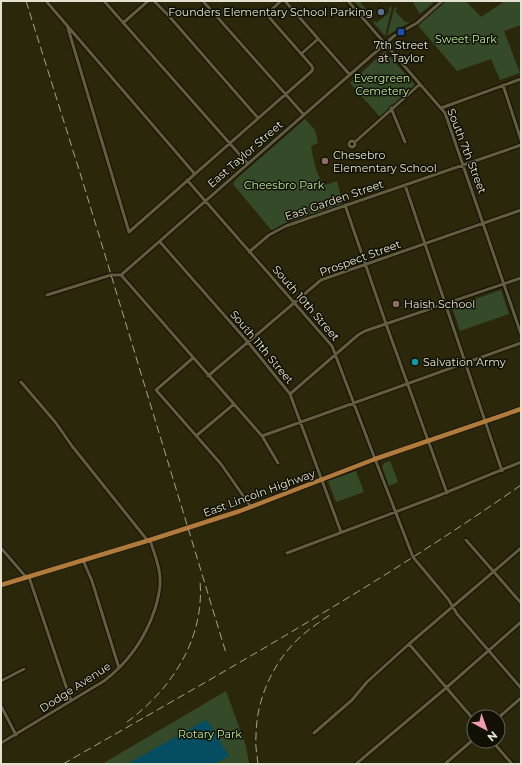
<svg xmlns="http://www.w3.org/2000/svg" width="522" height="765" font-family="Montserrat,sans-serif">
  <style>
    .green { fill: #354a29 }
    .water { fill: #054d61 }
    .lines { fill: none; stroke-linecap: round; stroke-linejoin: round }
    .minor-casing { stroke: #140f00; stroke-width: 5 }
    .primary-casing { stroke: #140f00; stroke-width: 6 }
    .minor { stroke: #625d3f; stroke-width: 3 }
    .primary { stroke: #b07b3d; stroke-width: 4.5 }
    .rail { stroke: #a6a38e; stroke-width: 1; stroke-dasharray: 8 4; stroke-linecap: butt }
    .service-dot { fill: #5c6f8a; stroke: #121005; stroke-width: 1.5 }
    .transit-dot { fill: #1a4fb4; stroke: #121005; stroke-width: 1.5 }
    .education-dot { fill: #8d6e63; stroke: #121005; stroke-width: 1.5 }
    .culture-dot { fill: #0f9aa8; stroke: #121005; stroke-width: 1.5 }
    .labels { text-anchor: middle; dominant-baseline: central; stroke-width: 3; stroke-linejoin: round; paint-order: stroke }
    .poi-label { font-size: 11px; fill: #e4e2d1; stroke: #121005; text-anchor: start }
    .park-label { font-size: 11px; fill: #b7ea99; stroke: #121005 }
    .street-label { font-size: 11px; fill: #e4e2d1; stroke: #121005 }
  </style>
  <rect width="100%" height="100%" fill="#2b270a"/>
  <path class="green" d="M354,1H359L368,12L372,11L374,14L370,18Z
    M416,1H432L433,3L420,14L413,3Z
    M439,1H466L481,17L505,1H521V25L504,31L520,73L500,80L491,59L457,71L415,22Z
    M392,6L385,36L373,22L375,21L376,23L389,13V8Z
    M396,7L397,9L395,11L405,22H408L409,23L396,30L387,36L394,9Z
    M385,51L415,85L380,117L350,83Z
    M305,119L315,130L318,143L311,146C313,158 316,176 325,185L337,181L343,204L285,223L272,231L233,184L235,180Z
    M501,290L509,314L460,331L452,307Z
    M390,461L398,482L389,486L382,467L384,463Z
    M356,471L364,492L336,502L328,481Z
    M226,691L246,746L249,764H102Z"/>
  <path class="water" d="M205,720L209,723L229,756L215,764H127L159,746L183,733Z"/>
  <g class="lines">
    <g class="minor-casing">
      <path id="minor" d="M46,1L194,173
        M104,1L248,164
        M154,1L168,15L258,118
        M203,1L304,115
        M285,1L350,75
        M348,1L445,113L521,334
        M123,23L148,1
        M67,25L129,232L312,71L313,68L311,65L268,16L269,12L281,1
        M301,54L318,39
        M503,85L521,140
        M391,108L405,142
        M441,108L521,79
        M349 144a3 3 0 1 1 6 0a3 3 0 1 1-6 0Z
        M355,142L420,84
        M187,180L332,346L375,459L413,557L448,599L457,614L521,688
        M405,185L502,471
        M345,205L386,324L447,493
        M160,242L247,341L290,394L341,532
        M249,252L269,235L286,226L521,145
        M121,275L262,436L278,463
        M47,295L111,275H121L394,36L417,23L442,1
        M193,358L156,390L221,464L251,507
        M208,376L321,280L521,210
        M21,382L56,423L72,446L148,541
        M290,394L358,335L365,331L521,278
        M196,436L234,404
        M262,436L521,343
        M466,540L521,603
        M1,548L26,577
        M287,553L435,497L521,462
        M83,560L92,581L119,668
        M29,577L71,701
        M409,644L474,720
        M1,681L24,669
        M1,706L16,735
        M498,718L521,698
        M314,733L352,700L367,682L409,644L521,548
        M492,741L512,764
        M1,743L104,681C129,662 145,639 155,609C158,599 161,589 160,579C160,566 154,553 150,540
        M356,764L446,688L521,622
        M445,764L474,739"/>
    </g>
    <g class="primary-casing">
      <path id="primary" d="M1,585L150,540L240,511L375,459L521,409"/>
    </g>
    <use href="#minor" class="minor"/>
    <use href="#primary" class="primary"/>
    <path class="rail" d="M26,1L81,176L226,653
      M127,722C172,689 205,638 200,581
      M63,764C218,675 374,588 521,485
      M258,764C257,755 255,746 256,736C256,702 271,666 296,641C306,631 318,623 330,615"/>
  </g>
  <circle class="service-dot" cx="381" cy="12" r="4"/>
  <rect class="transit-dot" x="397" y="28" width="8" height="8" rx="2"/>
  <g class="education-dot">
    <circle cx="325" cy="161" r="4"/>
    <circle cx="396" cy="304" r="4"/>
  </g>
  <circle class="culture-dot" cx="415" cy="362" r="4"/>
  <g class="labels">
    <g class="poi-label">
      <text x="373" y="12" text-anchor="end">Founders Elementary School Parking</text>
      <text x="401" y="45" text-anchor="middle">7th Street<tspan x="401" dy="13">at Taylor</tspan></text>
      <text x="333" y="155">Chesebro<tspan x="333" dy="13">Elementary School</tspan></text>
      <text x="404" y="304">Haish School</text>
      <text x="423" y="362">Salvation Army</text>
    </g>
    <g class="park-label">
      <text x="466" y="39">Sweet Park</text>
      <text x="382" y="78">Evergreen<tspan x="382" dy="13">Cemetery</tspan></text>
      <text x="284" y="185">Cheesbro Park</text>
      <text x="210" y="734">Rotary Park</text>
    </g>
    <g class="street-label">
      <text transform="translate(467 151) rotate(69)">South 7th Street</text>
      <text transform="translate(245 154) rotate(-41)">East Taylor Street</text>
      <text transform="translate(334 200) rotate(-19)">East Garden Street</text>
      <text transform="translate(360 258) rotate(-20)">Prospect Street</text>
      <text transform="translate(306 303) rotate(49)">South 10th Street</text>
      <text transform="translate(262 347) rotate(50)">South 11th Street</text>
      <text transform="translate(259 493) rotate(-20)">East Lincoln Highway</text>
      <text transform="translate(75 687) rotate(-33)">Dodge Avenue</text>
    </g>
  </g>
  <rect width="522" height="765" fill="none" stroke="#e4e2d1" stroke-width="4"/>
  <g transform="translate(486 729) rotate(139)"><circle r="19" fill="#121005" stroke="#666457"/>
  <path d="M0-3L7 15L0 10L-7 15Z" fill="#f19ab1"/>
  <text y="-6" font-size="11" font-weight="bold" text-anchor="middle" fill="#e4e2d1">N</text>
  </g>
</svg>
